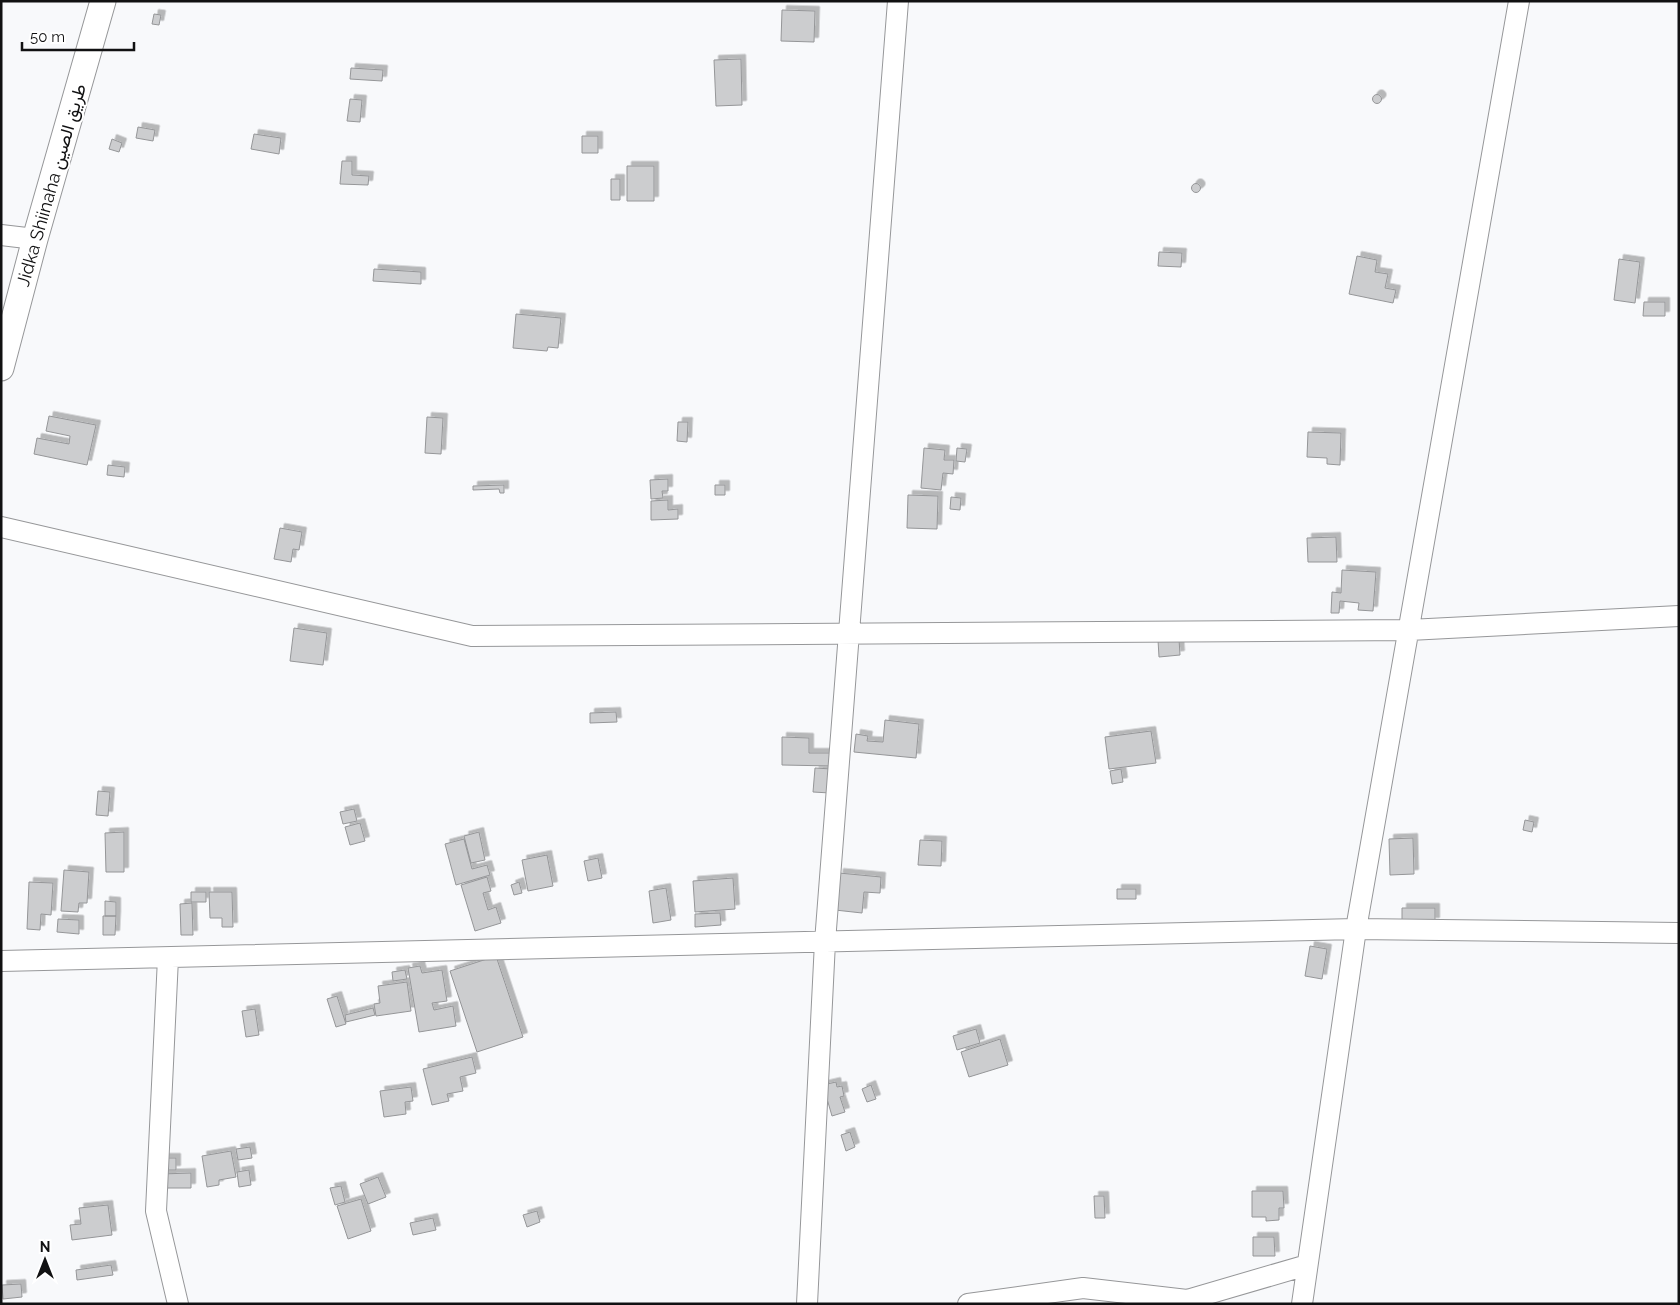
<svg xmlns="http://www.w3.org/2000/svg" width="1680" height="1305" font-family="Raleway,Vazirmatn,sans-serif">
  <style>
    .building { fill: #cccdcf; stroke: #959698; filter: url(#shadow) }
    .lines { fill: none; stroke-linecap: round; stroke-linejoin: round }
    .minor-casing { stroke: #969799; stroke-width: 22 }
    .major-casing { stroke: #969799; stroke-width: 27 }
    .minor { stroke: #fff; stroke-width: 20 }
    .major { stroke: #fff; stroke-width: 25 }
    .labels { text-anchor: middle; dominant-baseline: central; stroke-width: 4; stroke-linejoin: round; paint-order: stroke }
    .street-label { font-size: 18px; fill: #111112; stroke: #fff }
  </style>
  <defs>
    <filter id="shadow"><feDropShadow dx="4.5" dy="-4.5" stdDeviation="0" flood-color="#0004"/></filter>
  </defs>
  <rect width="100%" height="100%" fill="#f8f9fb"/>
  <path class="building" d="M782,10L815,11L814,42L781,41Z
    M154,14L161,15L159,25L152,24Z
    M741,59L742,105L716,106L714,60Z
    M351,68L383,70L382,81L350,79Z
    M1372.5 99a4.5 4.5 0 1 1 9 0a4.5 4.5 0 1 1-9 0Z
    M350,99L362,100L360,122L347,121Z
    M138,127L155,130L153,141L136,138Z
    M254,134L281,138L279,154L251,149Z
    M582,136H598V153H582Z
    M112,139L122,143L119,152L109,149Z
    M342,161H352V175L369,176L368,185L340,184Z
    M627,166H654V201H627Z
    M611,179H620V200H611Z
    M1191.5 188a4.5 4.5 0 1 1 9 0a4.5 4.5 0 1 1-9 0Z
    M1159,252L1182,253L1181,267L1158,266Z
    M1357,256L1377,260L1375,272L1388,274L1385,288L1396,290L1393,303L1349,294Z
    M1619,259L1640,262L1635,303L1614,300Z
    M374,269L421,272V284L373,281Z
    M1644,302H1665V316H1643Z
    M516,314L561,318L558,348L548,347L547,351L513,348Z
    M49,416L96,425L87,465L34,454L37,438L69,444L70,436L46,431Z
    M427,417L443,418L441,454L425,453Z
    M678,422H688L687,442L677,441Z
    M1308,432L1341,433L1340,465L1327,464V458L1307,457Z
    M924,448L945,450L944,460H954L953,474L943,473L941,490L921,488Z
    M957,448L967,449L965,462L956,461Z
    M108,465L125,467L124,477L107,475Z
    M668,479V491H662L663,498L651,499L650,480Z
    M504,485V493H500L499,489L473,490V486Z
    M715,485H725V495H715Z
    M908,495L938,496L937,529L907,528Z
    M951,497L961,498L960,510L950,509Z
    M668,500V510L678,509V519L651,520V501Z
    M280,528L302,532L299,550L293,549L291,562L274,559Z
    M1336,537L1337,562H1308L1307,538Z
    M1342,570L1376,572L1373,611L1358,610L1359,603L1340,601L1339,613H1331L1332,592L1341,593Z
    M294,628L327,633L323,665L290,661Z
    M1179,639L1180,655L1159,657L1158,640Z
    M616,712L617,722L590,723V713Z
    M885,720L919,724L916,758L854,752L856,734L868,736L867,741L883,742Z
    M1151,731L1156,763L1109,769L1105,737Z
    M782,737L809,738V753H833V766L782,765Z
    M815,768L832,769L830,793L813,792Z
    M1121,769L1123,782L1112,784L1110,771Z
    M98,791L110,792L108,816L96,815Z
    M354,809L357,821L343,824L340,812Z
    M1525,820L1534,822L1532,832L1523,830Z
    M360,823L365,841L350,845L345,827Z
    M124,832V872H106L105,833Z
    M479,832L485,860L471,863L464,836Z
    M1413,838L1414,874L1390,875L1389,839Z
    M464,839L472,869L487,865L490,875L456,885L445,844Z
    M920,840L942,841L941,866L918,865Z
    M547,855L553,886L528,891L522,860Z
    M598,858L602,878L588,881L584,861Z
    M64,870L89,872L87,903H79L78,912L61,911Z
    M839,873L881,877L880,893L864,892L862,913L835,910Z
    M487,877L491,891L483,893L488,910L496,907L501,923L475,931L461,885Z
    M733,878L735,909L695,912L693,881Z
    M29,882L53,883L51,915L41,914L40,930L27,929Z
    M519,882L522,893L514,895L511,885Z
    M666,888L671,920L653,923L649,891Z
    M1117,889H1136V899H1117Z
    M191,892H206V902H191Z
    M209,892H232L233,927H222V918H210Z
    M105,901L116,902V916H105Z
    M192,903L193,935H181L180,904Z
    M1402,908H1435V922H1402Z
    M720,913L721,925L695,927V914Z
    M103,916H116L115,935H103Z
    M58,919L79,920V934L57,932Z
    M1310,946L1327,949L1322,979L1305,976Z
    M496,956L523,1037L477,1052L450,971Z
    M420,966L422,973L442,970L447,1001L432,1003L434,1010L453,1006L456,1026L419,1032L408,968Z
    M405,970L407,979L393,981L392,972Z
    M407,982L411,1011L376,1016L374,1004L380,1003L378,986Z
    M337,996L346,1024L336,1027L327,999Z
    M373,1008L375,1015L346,1022L345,1015Z
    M255,1009L259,1035L246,1037L242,1011Z
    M976,1029L980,1043L957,1050L953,1036Z
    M1000,1039L1008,1065L969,1077L961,1052Z
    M472,1057L476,1073L460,1077L463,1091L447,1094L449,1101L432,1105L423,1069Z
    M836,1082L837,1087L842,1086L844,1096L840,1097L845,1112L832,1116L823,1085Z
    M871,1085L876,1099L867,1102L862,1089Z
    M411,1087L413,1101L405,1102L406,1114L384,1117L380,1091Z
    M850,1132L855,1147L846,1151L841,1135Z
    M250,1147L252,1158L238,1160L236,1149Z
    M231,1151L236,1177L219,1180V1185L207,1187L202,1156Z
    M163,1158H176V1170H163Z
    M249,1170L251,1185L239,1187L237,1172Z
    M191,1173V1188H161V1174Z
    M378,1177L386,1197L368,1204L360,1184Z
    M341,1186L345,1202L335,1205L330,1188Z
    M1252,1191H1283L1284,1208H1279V1220L1266,1221V1217H1252Z
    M1094,1196H1104L1105,1218H1095Z
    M361,1199L371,1231L348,1239L337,1206Z
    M108,1205L112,1235L72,1240L70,1225L81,1224L79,1208Z
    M537,1211L540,1222L527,1227L523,1215Z
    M433,1218L436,1230L413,1235L410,1223Z
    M1253,1237H1274L1275,1256H1253Z
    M111,1265L113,1275L77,1280L76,1270Z
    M21,1284L22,1297L3,1299L2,1285Z"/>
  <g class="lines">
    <g class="minor-casing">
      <path id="minor" d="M1,235L35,239
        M1,527L472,636L1409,630L1679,616
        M168,958L156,1211L178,1304
        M1,961L1356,929L1679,933
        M807,1304L825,942L898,1
        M968,1304L1083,1288L1187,1300L1307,1265
        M1302,1304L1356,929L1519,1"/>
    </g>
    <g class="major-casing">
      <path id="major" d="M1,368L35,239L103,1"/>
    </g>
    <use href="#minor" class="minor"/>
    <use href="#major" class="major"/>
  </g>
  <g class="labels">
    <g class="street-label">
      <text transform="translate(51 185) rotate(-74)">Jidka Shiinaha طريق الصين</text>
    </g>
  </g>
  <rect width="1680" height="1305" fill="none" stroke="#111112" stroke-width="5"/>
  <g transform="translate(45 1260)" stroke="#ffffff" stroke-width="4" paint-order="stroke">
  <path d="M0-4L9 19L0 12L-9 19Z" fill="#111112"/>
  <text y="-8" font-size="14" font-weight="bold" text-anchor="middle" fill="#111112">N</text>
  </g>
  <path d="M22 42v8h112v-8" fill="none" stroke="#111112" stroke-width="2.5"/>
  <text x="30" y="42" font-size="15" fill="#111112" stroke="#ffffff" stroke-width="4" paint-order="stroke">50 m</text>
</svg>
